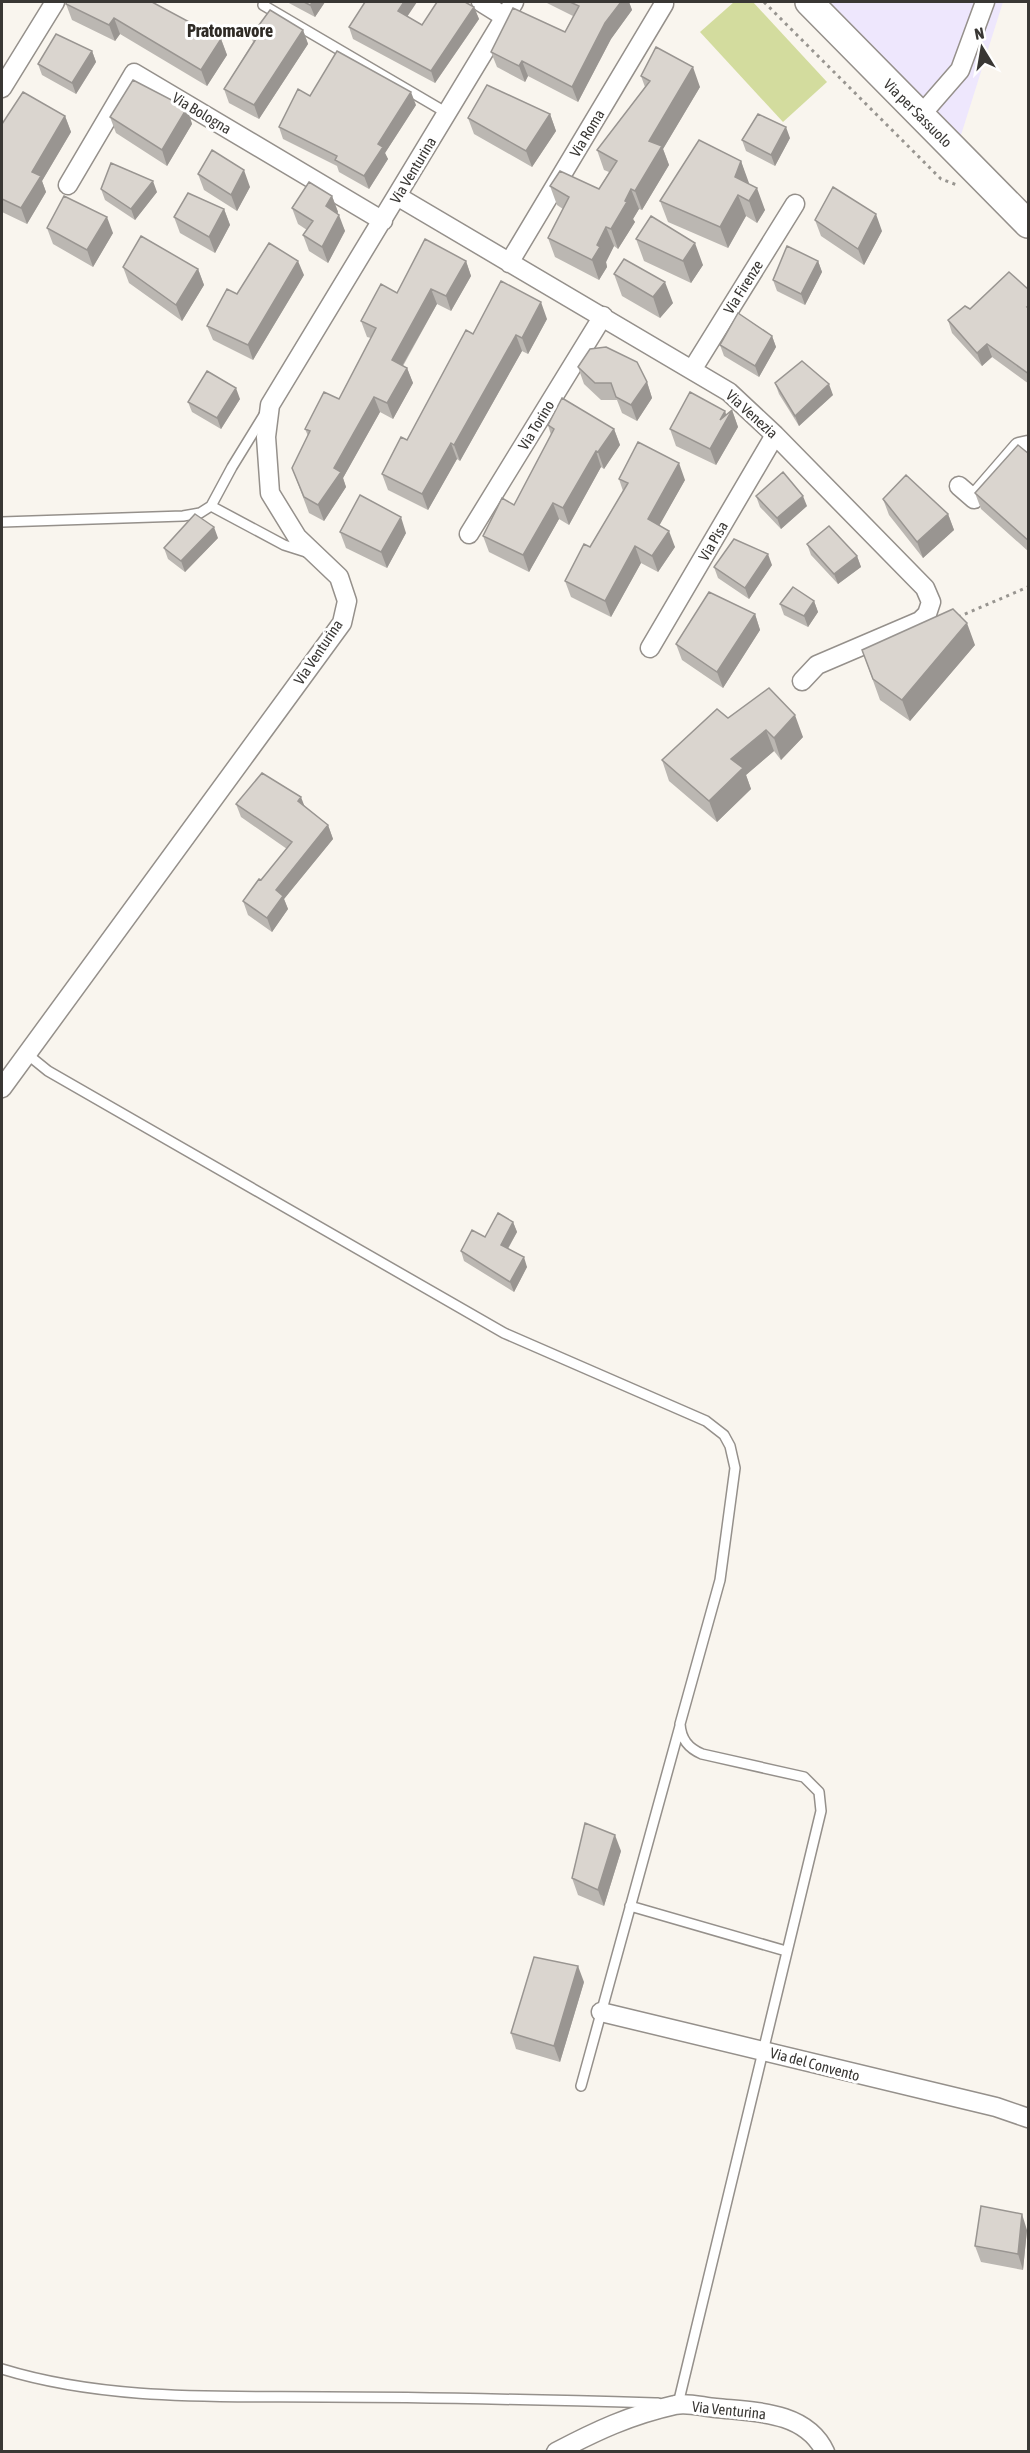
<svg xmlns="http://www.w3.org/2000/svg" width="1030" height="2453" font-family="'Asap Condensed',sans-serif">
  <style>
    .industrial { fill: #eee7fd }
    .green { fill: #d3dc9e }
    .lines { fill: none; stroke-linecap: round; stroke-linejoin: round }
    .lane-casing { stroke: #95908b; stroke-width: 12 }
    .street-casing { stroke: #95908b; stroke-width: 21 }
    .secondary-casing { stroke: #95908b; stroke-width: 30 }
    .path { stroke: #989590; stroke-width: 3; stroke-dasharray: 3 4.5; stroke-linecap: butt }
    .lane { stroke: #fff; stroke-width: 9 }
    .street { stroke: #fff; stroke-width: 18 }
    .secondary { stroke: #fff; stroke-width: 27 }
    .wall { fill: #bbb7b2 }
    .shaded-wall { fill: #999591 }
    .building { fill: #dad5cf; stroke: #999591; stroke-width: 1.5 }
    .labels { text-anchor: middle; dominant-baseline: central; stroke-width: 6; stroke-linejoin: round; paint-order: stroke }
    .street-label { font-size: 15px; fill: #393734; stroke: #fff }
    .quarter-label { font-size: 18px; font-weight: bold; fill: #2f2b26; stroke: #fff }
  </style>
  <rect width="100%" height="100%" fill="#f9f5ee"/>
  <path class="industrial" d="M829,2H1003L961,135L866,39Z"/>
  <path class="green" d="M734,2H753L827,82L783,122L700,32Z"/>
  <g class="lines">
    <g class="lane-casing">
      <path id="lane" d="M263,5L447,113
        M264,415L232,467L211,506L284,545L306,552
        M2,522L183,516L200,513L211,506
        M27,1054L48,1071L504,1333L706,1421L724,1435L730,1446L735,1468L720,1580L680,1724C681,1739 688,1748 702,1754L804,1777L819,1792L821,1811L678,2404H675
        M630,1906L786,1951
        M581,2086L680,1726
        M2,2369C106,2401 218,2396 326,2397C437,2397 547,2400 658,2403"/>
    </g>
    <g class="street-casing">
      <path id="street" d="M481,2L505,17
        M2,88L55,2
        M920,116L960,70L985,2
        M68,185L134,73L383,221
        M397,196L729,392L775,435L925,588L931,602L927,614L920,621L817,665L802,681
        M509,263L664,4
        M692,370L795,204
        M959,486L974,499L1019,447L1028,445
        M469,534L603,316
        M650,648L775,435
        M2,1088L342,623L347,601L339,577L297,537L270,493L266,437L270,405L514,2
        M601,2012L996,2107L1028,2118
        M556,2452C596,2431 630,2415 675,2405C687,2402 703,2407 716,2408C754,2412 806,2411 825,2452"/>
    </g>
    <g class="secondary-casing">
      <path id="secondary" d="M809,2L1028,224"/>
    </g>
    <path class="path" d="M764,2L941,179L957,185
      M958,617L1028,587"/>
    <use href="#lane" class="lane"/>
    <use href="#street" class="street"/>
    <use href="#secondary" class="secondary"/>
  </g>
  <path class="wall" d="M287,2H325L315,17Z
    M545,2H629L632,10L611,39L578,102L528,76L525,82L497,67L491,52L565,32L573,16Z
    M66,4L221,39L227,55L207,86L120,34L115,41L72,20Z
    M474,7L479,19L435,83L353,39L349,27L407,16L422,25Z
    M303,30L308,44L259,119L229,103L224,89L253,42L251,36Z
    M92,51L96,62L76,94L42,75L38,64Z
    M641,76L700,87L663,149L669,165L642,210L639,209L633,219L635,222L618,249L614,246L606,262L607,267L599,280L555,257L548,238L563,209L557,205L550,186L599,189L609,172L604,170L597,150L645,87Z
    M310,96L416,105L385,153L388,159L369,189L339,172L337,166L283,139L279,127Z
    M187,108L192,124L167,166L116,133L110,117Z
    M550,114L556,131L532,167L474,134L468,118Z
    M65,116L71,132L42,181L46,192L27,224L2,212V124Z
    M790,138L775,166L746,151L742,140Z
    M741,161L748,184L765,210L757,223L746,216L728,248L668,222L660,201Z
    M198,174L250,187L237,211L204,190Z
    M101,189L157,192L135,220L105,200Z
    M332,196L338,212L337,214L345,231L328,263L309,251L303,235L307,230L298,224L292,208Z
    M224,209L230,225L215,253L180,233L174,217Z
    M815,220L882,231L864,265L821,236Z
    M47,228L113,233L93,267L53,244Z
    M636,239L703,265L691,283L644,261Z
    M466,261L471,276L451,311L437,304L403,366L407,368L413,383L393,419L380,412L343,478L346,487L324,521L309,513L292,468L308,436L305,429L339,399L371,338L367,337L361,321L397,293Z
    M818,261L822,272L805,305L777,291L773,280Z
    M123,267L198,269L204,285L182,321L129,283Z
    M614,274L673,303L660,318L622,296Z
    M304,275L253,360L213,340L207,326L237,294Z
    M1029,290V384L992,357L982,366L952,333L948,320L970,309Z
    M547,319L528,354L522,351L460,461L457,459L428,510L388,490L382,474L407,440L473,334Z
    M772,336L776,347L759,377L724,356L720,345Z
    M578,367L647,382L652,398L637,421L622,413L617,400H601L584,384Z
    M775,383L833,395L799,426L779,394Z
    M240,399L221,429L192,412L188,402Z
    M732,410L738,427L716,465L676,446L670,429L725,411L726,415Z
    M548,425L614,429L620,445L604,469L601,467L569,525L559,519L529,572L489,552L483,536L514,505L551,435Z
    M1029,454V552L981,509L975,493Z
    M619,479L685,480L659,525L675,547L658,572L641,563L611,617L571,597L565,581L590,547L623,491Z
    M756,496L807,506L781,529L760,507Z
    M883,499L948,514L954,530L923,558L889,515Z
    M340,532L406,533L387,568L346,548Z
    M218,538L185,572L168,559L164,548Z
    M807,544L857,556L861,567L838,584L811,555Z
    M772,565L749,599L718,578L714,567Z
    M814,601L818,612L808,627L784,615L780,604Z
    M755,614L760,630L723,688L682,660L676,644Z
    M975,645L910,721L880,700L862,650Z
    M728,718L803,737L781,760L774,751L746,775L751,789L717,822L669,781L662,760Z
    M236,804L304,806L328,825L333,839L284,899L288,909L272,932L248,915L243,901L261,880L287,849L241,817Z
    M513,1222L517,1232L508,1249L527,1267L514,1292L464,1261L461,1251L485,1237Z
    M621,1851L604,1906L578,1895L572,1878Z
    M584,1982L560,2062L516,2049L511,2033Z
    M1027,2230L1023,2270L981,2262L975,2246Z"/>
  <path class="shaded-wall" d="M313,2H325L315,17L310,5Z
    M404,2H417L403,23L398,11Z
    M621,2H629L632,10L611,39L578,102L572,87L605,23Z
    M474,7L479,19L435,83L431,71Z
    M114,18L120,34L115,41L109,25Z
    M303,30L308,44L259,119L254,105Z
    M221,39L227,55L207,86L201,70Z
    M92,51L96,62L76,94L72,83Z
    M522,61L528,76L525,82L519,66Z
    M693,67L700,87L663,149L669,165L642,210L635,191L649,141Z
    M411,92L416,105L385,153L388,159L369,189L364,176L378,144Z
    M187,108L192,124L167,166L162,150Z
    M550,114L556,131L532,167L526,151Z
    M65,116L71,132L42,181L46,192L27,224L21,208L32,172Z
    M786,127L790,138L775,166L771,155Z
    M741,161L749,183L743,198L735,177Z
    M244,170L250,187L237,211L231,195Z
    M153,181L157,192L135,220L131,209Z
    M757,188L765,210L757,223L749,201Z
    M631,189L639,209L633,219L635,222L618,249L611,229Z
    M738,195L746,216L728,248L720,227Z
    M332,196L338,212L332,222L326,206Z
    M224,209L230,225L215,253L209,237Z
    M876,214L882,231L864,265L858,249Z
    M339,215L345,231L328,263L322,247Z
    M107,217L113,233L93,267L87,250Z
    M606,227L614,246L606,262L607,267L599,280L592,260L597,245Z
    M695,243L703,265L691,283L683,261Z
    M298,261L304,275L253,360L248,345Z
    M466,261L471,276L451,311L446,296Z
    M818,261L822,272L805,305L801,294Z
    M198,269L204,285L182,321L176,305Z
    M665,282L673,303L660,318L653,297Z
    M431,289L437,304L397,375L392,360Z
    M541,302L547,319L528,354L522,338Z
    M516,335L522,351L460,461L454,445Z
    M772,336L776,347L759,377L755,366Z
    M987,344L992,357L982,366L977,353Z
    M407,368L413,383L393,419L387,403Z
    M647,382L652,398L637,421L631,405Z
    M829,384L833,395L799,426L795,416Z
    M236,388L240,399L221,429L217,418Z
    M374,397L380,412L343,478L346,487L324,521L318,505L334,468Z
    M732,410L738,427L716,465L710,449L720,420L725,411L727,418Z
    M614,429L620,445L604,469L598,452Z
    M451,443L457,459L428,510L422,494Z
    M596,451L601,467L569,525L563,508Z
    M679,463L685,480L654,535L648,519Z
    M803,496L807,506L781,529L777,518Z
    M553,503L559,519L529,572L523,555Z
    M948,514L954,530L923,558L917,542Z
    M401,517L406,533L387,568L381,552Z
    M214,527L218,538L185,572L181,561Z
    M669,531L675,547L658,572L652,556Z
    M635,546L641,563L611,617L605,601Z
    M768,554L772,565L749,599L745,588Z
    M857,556L861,567L838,584L834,574Z
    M814,601L818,612L808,627L804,616Z
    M755,614L760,630L723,688L717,672Z
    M967,623L975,645L910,721L902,700Z
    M795,715L803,737L781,760L774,738Z
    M766,730L774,751L746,775L751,789L717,822L709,801L731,759Z
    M301,797L306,810L298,801Z
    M328,825L333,839L284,899L288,909L272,932L267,918L276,890Z
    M513,1222L517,1232L504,1255L501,1245Z
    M524,1257L527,1267L514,1292L510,1282Z
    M615,1835L621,1851L604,1906L598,1890Z
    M578,1966L584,1982L560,2062L554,2046Z
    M1022,2214L1027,2230L1023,2270L1018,2254Z"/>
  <path class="building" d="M67,2H152L221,39L201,70L114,18L109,25L66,4Z
    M304,2H313L310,5Z
    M365,2H404L398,11L422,25L437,2H465L474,7L431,71L349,27Z
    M570,2H621L605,23L572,87L522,61L519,66L491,52L513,8L565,32L579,6Z
    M270,10L303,30L254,105L224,89L256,39L251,36Z
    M56,34L92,51L72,83L38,64Z
    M656,47L693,67L649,141L662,146L635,191L631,189L625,201L627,202L611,229L606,227L597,245L600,247L592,260L548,238L569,197L550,186L560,171L599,189L617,161L597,150L650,81L641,76Z
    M337,51L411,92L378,144L383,147L364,176L335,160L337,156L279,127L298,89L310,96Z
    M133,80L187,108L162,150L110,117Z
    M487,85L550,114L526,151L468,118Z
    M23,92L65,116L32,172L41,176L21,208L2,199V124Z
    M758,114L786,127L771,155L742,140Z
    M699,140L741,161L735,177L757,188L749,201L738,195L720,227L660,201Z
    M212,150L244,170L231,195L198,174Z
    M111,163L153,181L131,209L101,189Z
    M309,182L332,196L326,206L339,215L322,247L303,235L313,221L292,208Z
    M833,187L876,214L858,249L815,220Z
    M188,193L224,209L209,237L174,217Z
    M64,196L107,217L87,250L47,228Z
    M651,216L695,243L683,261L636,239Z
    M141,236L198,269L176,305L123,267Z
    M425,239L466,261L446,296L431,289L392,360L407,368L387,403L374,397L334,468L341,472L318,505L304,497L292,468L310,431L305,429L324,392L339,399L376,328L361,321L381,284L397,293Z
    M269,243L298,261L248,345L207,326L227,289L237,294Z
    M787,246L818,261L801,294L773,280Z
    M624,259L665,282L653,297L614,274Z
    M1009,272L1029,290V306L1027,307L1029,309V374L987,344L977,353L948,320L965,306L970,309Z
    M501,281L541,302L522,338L516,335L454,445L451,443L422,494L382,474L401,437L407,440L466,330L473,334Z
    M738,313L772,336L755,366L720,345Z
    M606,347L637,362L647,382L631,405L616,397L611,383H595L578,367L590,349Z
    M802,361L829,384L795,416L775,383Z
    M207,371L236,388L217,418L188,402Z
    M690,392L725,411L720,420L732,410L710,449L670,429Z
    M562,398L614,429L598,452L596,451L563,508L553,503L523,555L483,536L502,498L514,505L554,429L548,425Z
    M638,442L679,463L648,519L669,531L652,556L635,546L605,601L565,581L584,544L590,547L628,483L619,479Z
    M1018,445L1029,454V541L975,493Z
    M783,472L803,496L777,518L756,496Z
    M906,475L948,514L917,542L883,499Z
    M360,495L401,517L381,552L340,532Z
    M195,514L214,527L181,561L164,548Z
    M829,526L857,556L834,574L807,544Z
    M734,539L768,554L745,588L714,567Z
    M793,587L814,601L804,616L780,604Z
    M709,592L755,614L717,672L676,644Z
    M953,609L967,623L902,700L873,679L862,650Z
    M769,688L795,715L774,738L766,730L731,759L743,768L709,801L662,760L717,709L728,718Z
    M262,773L301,797L298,801L328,825L276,890L283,896L267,918L243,901L259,879L261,880L292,842L236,804Z
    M498,1213L513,1222L501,1245L524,1257L510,1282L461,1251L472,1230L485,1237Z
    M585,1823L615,1835L598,1890L572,1878Z
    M534,1957L578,1966L554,2046L511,2033Z
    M981,2206L1022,2214L1018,2254L975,2246Z"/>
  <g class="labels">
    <g class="street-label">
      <text transform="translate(202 113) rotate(31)">Via Bologna</text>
      <text transform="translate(918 113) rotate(45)">Via per Sassuolo</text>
      <text transform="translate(587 133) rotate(-59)">Via Roma</text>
      <text transform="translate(413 170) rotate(-59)">Via Venturina</text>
      <text transform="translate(743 287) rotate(-58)">Via Firenze</text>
      <text transform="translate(752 414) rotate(42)">Via Venezia</text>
      <text transform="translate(536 425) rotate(-59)">Via Torino</text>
      <text transform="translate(713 541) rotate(-60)">Via Pisa</text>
      <text transform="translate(318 652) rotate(-56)">Via Venturina</text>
      <text transform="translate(815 2064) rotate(15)">Via del Convento</text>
      <text transform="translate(729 2410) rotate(6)">Via Venturina</text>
    </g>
    <g class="quarter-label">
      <text x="230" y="30">Pratomavore</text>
    </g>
  </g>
  <rect width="1030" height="2453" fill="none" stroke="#393734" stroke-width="6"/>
  <g transform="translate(982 48) rotate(349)" stroke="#ffffff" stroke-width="4.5" paint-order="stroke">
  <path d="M0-4.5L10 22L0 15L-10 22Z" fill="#393734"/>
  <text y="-9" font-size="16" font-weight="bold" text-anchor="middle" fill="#393734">N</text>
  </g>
</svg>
